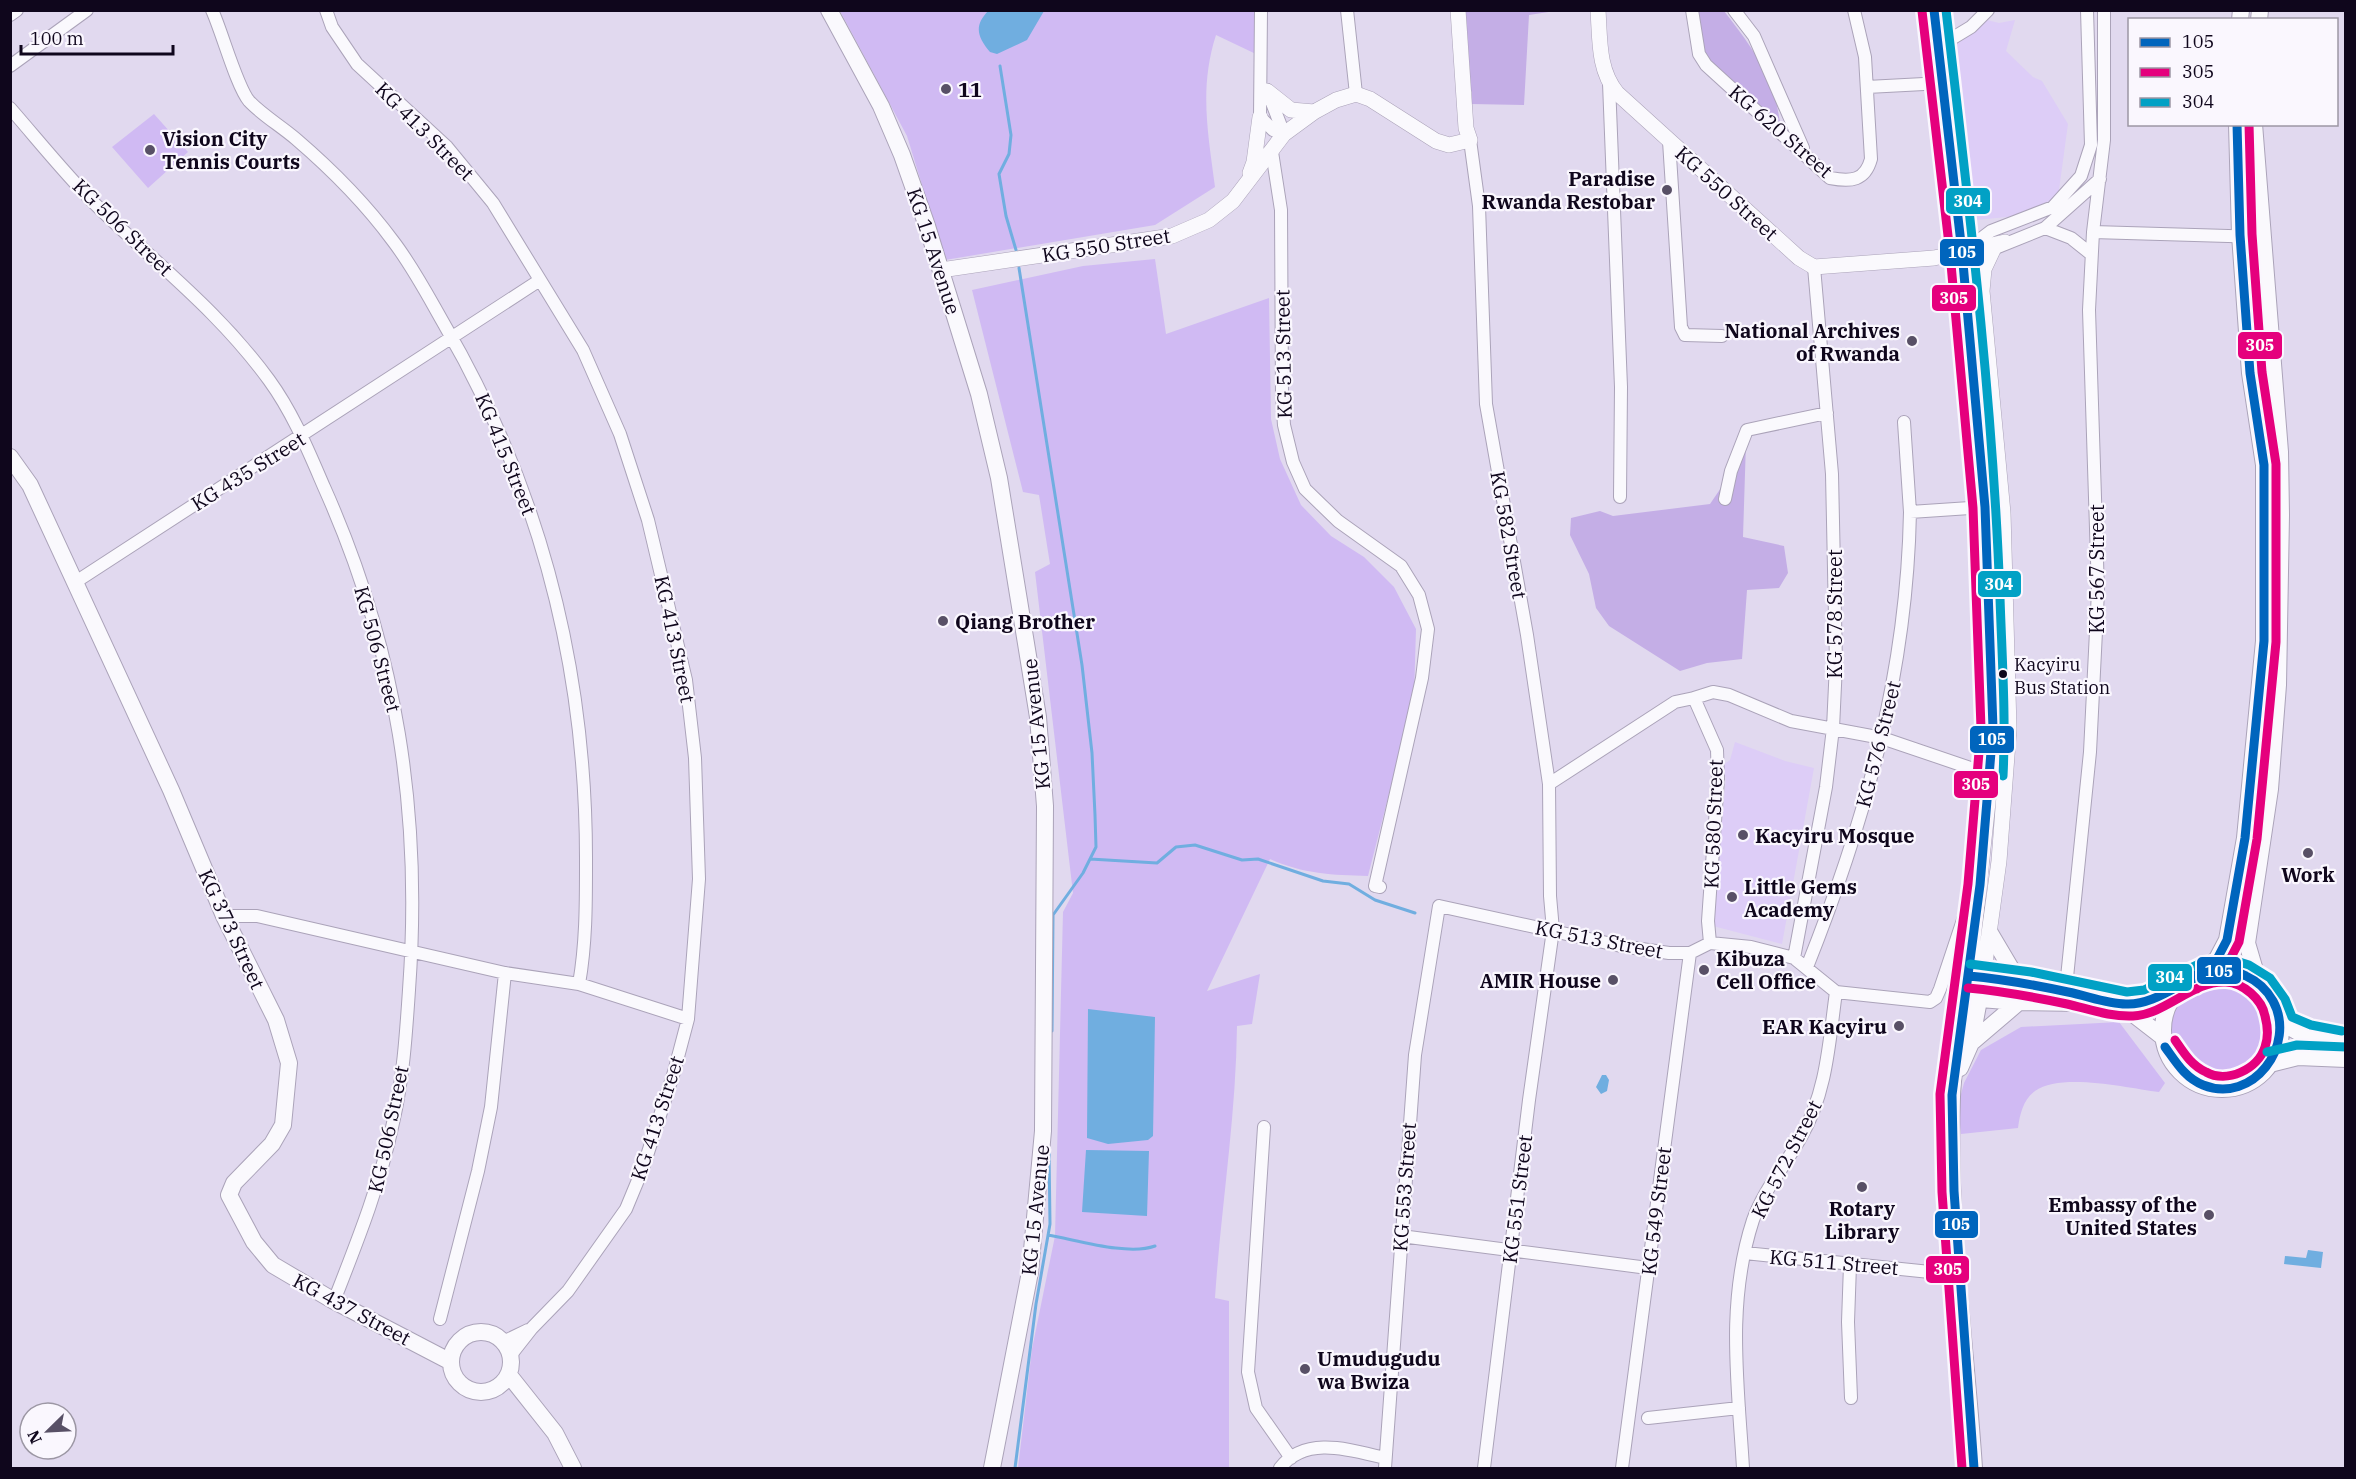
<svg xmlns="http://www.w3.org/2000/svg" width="2356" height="1479" font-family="'IBM Plex Serif',serif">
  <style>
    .built { fill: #ddcdf7 }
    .green { fill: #d0baf3 }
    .forest { fill: #c4aee6 }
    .water { fill: #70aee0 }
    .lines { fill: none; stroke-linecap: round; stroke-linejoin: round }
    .stream { stroke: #70aee0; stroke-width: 3 }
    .minor-casing { stroke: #aba3b9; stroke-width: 14 }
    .tertiary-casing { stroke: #aba3b9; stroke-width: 16 }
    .secondary-casing { stroke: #aba3b9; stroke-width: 18 }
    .minor { stroke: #faf9fd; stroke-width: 12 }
    .tertiary { stroke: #faf9fd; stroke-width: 15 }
    .secondary { stroke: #faf9fd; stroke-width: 16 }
    .bus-1-casing { stroke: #faf7fe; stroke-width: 14 }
    .bus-2-casing { stroke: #faf7fe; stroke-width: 14 }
    .bus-3-casing { stroke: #faf7fe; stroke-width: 14 }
    .bus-1 { stroke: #0065bd; stroke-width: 9 }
    .bus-2 { stroke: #e5007d; stroke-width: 9 }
    .bus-3 { stroke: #01a1c5; stroke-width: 9 }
    .poi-dot { fill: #585066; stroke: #faf7fe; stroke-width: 2 }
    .bus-dot { fill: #0f061c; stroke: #faf7fe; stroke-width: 2 }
    .labels { text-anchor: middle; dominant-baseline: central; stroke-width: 4.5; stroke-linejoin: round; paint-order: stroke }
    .bus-label { font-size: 18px; fill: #0f061c; stroke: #faf7fe; text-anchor: start }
    .poi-label { font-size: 20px; font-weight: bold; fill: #0f061c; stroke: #faf7fe; text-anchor: start }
    .street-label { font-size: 20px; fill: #0f061c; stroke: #faf7fe }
    .line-badge { stroke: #faf7fe; stroke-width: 2 }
    .badge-label { font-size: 16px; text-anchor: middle; font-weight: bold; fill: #fff }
  </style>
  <rect width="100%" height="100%" fill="#e1d9ef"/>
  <path class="built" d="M1987,20L1999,23L2015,20L2006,51L2033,77L2042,81L2068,124L2058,197L2016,216L1967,221L1941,49L1961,32Z
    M1735,742L1785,761L1814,768L1782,944L1713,926L1726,777L1722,776L1723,765L1730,760Z"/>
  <path class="green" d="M840,11H1255L1258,55L1216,35C1199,88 1208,133 1215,187L1155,225L945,260L907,136Z
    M154,114L188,152L148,188L112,147Z
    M1155,259L1166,334L1269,298L1271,419L1280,459L1301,505L1331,536L1364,557L1394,587L1416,629L1414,696L1368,876C1333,875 1303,874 1270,859L1207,991L1260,974L1252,1024L1237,1026C1236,1118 1221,1207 1215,1298L1229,1301V1468H1018L1032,1349L1055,1236L1063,912L1073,893L1035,572L1050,564L1039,495L1023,492L972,290L1083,266Z
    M2171 1028a48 48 0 1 1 96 0a48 48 0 1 1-96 0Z
    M2119,1022L2165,1083L2159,1092C2128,1088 2061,1072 2035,1091C2023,1100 2020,1114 2018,1128L1961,1134L1958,1105L1964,1083L1981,1050L2021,1027Z"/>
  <path class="forest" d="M1457,11H1555L1529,15L1524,105L1471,104L1472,92L1460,79Z
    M1691,11H1724C1742,34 1761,59 1772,87C1777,101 1779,118 1782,133L1697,53Z
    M1746,442L1743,537L1784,546L1788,573L1779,588L1747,590L1742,659L1707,663L1680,671L1609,626L1596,608L1589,574L1570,535L1571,518L1600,511L1613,516L1710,504L1727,479L1730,456Z"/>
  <path class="water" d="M988,11V10L1044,11L1027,40L997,54L990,52C977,36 974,26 988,11Z
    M1088,1009L1155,1017L1153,1136L1148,1140L1108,1144L1087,1138Z
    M1602,1075H1606L1609,1080L1607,1091L1601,1094L1596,1087Z
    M1086,1150L1149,1151L1147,1216L1082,1212Z
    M2308,1250L2323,1252L2321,1268L2284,1264L2285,1256L2306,1258Z"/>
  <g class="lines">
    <path class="stream" d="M1000,66L1011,135L1009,154L999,174L1006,216L1016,250
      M1019,268L1082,665L1092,753L1095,815L1096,847L1083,873L1053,915L1052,1031
      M1090,859L1157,863L1176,847L1195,845L1242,860L1258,859L1323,881L1349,884L1375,900L1415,913
      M1048,1235C1077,1240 1128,1256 1155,1246
      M1015,1468L1036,1304L1050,1224L1049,1151"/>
    <g class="minor-casing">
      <path id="minor" d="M212,10C222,32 237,87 249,101C262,115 281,126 296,139C331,169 365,203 393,241C413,267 428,296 444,324C542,492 587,671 586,865C586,905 586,944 579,984
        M326,10L332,27L357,64L447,147L493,203L583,350L620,434L648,520L686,680L695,758L699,879L688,1019L674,1072L643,1168L626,1209L568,1291L532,1328L510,1356
        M1261,10L1260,117L1273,130L1284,134
        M1347,10L1356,94
        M1692,10L1699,54L1706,65L1830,178C1851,182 1865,181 1871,159L1865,57L1854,10
        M1734,10L1754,36L1803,148
        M10,15L17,10
        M1938,47L1971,27L1988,10
        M10,66L87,10
        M1609,83L1621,387L1620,497
        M1867,87L1943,83
        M1267,90L1284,134
        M10,108C38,140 65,174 95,204C156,264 217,309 269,380C293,413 308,450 324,487C397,650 422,813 409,990C406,1035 403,1080 393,1123C380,1185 357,1242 334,1301
        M1470,140L1479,206L1486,404L1527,635L1549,784L1550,896L1553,930L1529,1100L1484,1468
        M1669,141L1681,327L1685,335L1722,336
        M1272,152L1281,210L1282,395L1284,425L1293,462L1305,489L1338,521L1401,566L1419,595L1428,629L1422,678L1375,886L1380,887
        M2045,228L2100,179
        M2093,232L2262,237
        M1998,247L2045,228L2071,238L2091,254
        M1966,250L1991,231L2053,207L2081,176L2091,145L2087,10
        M1904,422L1910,512
        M1725,499L1731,471L1747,430L1827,413
        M74,583L540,280
        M1694,698L1713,692L1729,695L1791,721L1882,738L1991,775
        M1549,784L1675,702L1694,698L1717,750L1718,779L1708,921L1710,943
        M224,916H257L505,973L579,984L688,1019
        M1794,958L1826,787L1833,728L1836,664L1832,474L1814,267
        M1807,967C1866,819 1907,672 1910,512L1985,507
        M2065,997L2090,752L2098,591L2089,310L2093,232L2104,140V10
        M1264,1127L1248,1372L1256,1408L1291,1458
        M1401,1236L1648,1268
        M1745,1253L1959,1275
        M1850,1265L1848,1322L1851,1398
        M440,1319L478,1171L491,1107L505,973
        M503,1342L528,1330
        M1648,1418L1739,1408
        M1280,1468C1306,1435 1350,1450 1385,1458
        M1385,1468L1415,1055L1439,906L1621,946L1669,953H1690L1710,943L1751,947L1794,958L1836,992L1930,1002L1936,998L1940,989L1964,917L1976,892
        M1622,1468L1690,953
        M1743,1468C1738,1384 1726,1303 1753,1220C1764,1189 1786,1165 1801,1137C1827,1092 1829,1042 1836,992"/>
    </g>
    <g class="tertiary-casing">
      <path id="tertiary" d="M1598,10C1600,40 1598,70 1617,93L1799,258L1814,267L1934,258L2005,242
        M1934,10L1962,252L1987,540L1993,728L1991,775L1969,976
        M1267,91L1291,110L1314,112
        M1250,173L1254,162L1260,117
        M941,270L1172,236L1209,220L1233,201L1284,134L1314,112L1336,100L1356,94L1370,99L1436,141L1449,145L1470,140L1466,128L1458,10
        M1983,977L1999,861L2009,729L2003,513L1982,291L1984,269L1993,250"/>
    </g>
    <g class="secondary-casing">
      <path id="secondary" d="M829,10L881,106L902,155L927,226L979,394L999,478L1038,717L1045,806L1043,1131L1030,1272L992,1468
        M2240,20L2241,10
        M2259,20L2260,10
        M2254,124L2280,452L2281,515L2278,685L2270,789L2247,943L2259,984
        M10,457L30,485L171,790L224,916L276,1020L289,1063L283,1125L272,1144L234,1183L229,1195L254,1242L273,1265L334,1301L451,1362
        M1990,933L2019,982
        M2163 1030a59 59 0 1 1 118 0a59 59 0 1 1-118 0Z
        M2190,980L2217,959L2227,940L2245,838L2264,641V465L2250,373L2240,235L2237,124
        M1967,998L2019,1002L2080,1003
        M2114,1009L2133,1014L2164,1038
        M2280,1022L2309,1038L2346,1043
        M1971,1043L2019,1002
        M2270,1064L2298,1057L2346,1059
        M1960,1068L1971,1043L1981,989
        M451 1362a30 30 0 1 1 60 0a30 30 0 1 1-60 0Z
        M509,1375L555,1433L573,1468
        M1974,1468C1966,1345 1947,1220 1952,1097C1953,1056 1965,1016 1969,976L2019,982L2123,1003L2143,1002L2179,988"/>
    </g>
    <use href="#minor" class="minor"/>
    <use href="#tertiary" class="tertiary"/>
    <use href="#secondary" class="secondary"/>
    <g class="bus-1-casing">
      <path id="bus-1" d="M1934,10L1962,252L1985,507L1993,728L1980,885L1952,1095L1954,1191L1974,1468
        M1969,976C2002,979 2035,985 2068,992C2088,996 2107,1004 2126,1004C2169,1006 2203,953 2246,976C2257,981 2267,990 2273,1001C2297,1045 2253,1105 2203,1085C2185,1078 2176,1062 2165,1047
        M2190,980L2217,959L2227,940L2245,838L2264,641V465L2250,373L2240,235L2237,124"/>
    </g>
    <g class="bus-2-casing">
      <path id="bus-2" d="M1922,11L1950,253L1973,508L1981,728L1968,884L1940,1094L1942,1192L1962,1468
        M1968,988C2001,991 2034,997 2067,1004C2089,1009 2110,1017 2133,1016C2167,1014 2193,980 2226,982C2243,983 2262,999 2265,1016C2268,1027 2269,1036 2265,1047C2258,1069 2227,1084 2206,1072C2191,1065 2184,1053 2175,1040
        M2197,989L2226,967L2239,942L2257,839L2276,642V464L2262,372L2252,234L2249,124"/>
    </g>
    <g class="bus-3-casing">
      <path id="bus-3" d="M1946,10C1969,206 1993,402 2000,598C2002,658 2006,716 2003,776
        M1970,964L2031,972L2127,992L2144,990L2203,962L2230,959L2249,965L2270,978L2285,999L2292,1017L2311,1025L2342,1031
        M2267,1052L2297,1045L2346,1047"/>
    </g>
    <use href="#bus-1" class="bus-1"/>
    <use href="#bus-2" class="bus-2"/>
    <use href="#bus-3" class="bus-3"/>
  </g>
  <g class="poi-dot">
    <circle cx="946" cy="89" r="6"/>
    <circle cx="150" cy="150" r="6"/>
    <circle cx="1667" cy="190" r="6"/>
    <circle cx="1912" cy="341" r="6"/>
    <circle cx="943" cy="621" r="6"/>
    <circle cx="1743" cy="835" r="6"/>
    <circle cx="2308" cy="853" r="6"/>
    <circle cx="1732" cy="897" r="6"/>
    <circle cx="1704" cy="970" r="6"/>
    <circle cx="1613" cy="980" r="6"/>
    <circle cx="1899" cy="1026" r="6"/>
    <circle cx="1862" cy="1187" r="6"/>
    <circle cx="2209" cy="1215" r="6"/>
    <circle cx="1305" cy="1369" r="6"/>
  </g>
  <circle class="bus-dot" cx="2003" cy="674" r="5"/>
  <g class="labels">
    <g class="bus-label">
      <text x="2014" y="664">Kacyiru<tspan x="2014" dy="23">Bus Station</tspan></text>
    </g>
    <g class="poi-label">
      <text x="958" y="89">11</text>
      <text x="162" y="138">Vision City<tspan x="162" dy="23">Tennis Courts</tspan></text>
      <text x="1655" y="178" text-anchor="end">Paradise<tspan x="1655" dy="23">Rwanda Restobar</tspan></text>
      <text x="1900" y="330" text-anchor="end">National Archives<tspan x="1900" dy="23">of Rwanda</tspan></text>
      <text x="955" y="621">Qiang Brother</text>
      <text x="1755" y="835">Kacyiru Mosque</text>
      <text x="2308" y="874" text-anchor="middle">Work</text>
      <text x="1744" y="886">Little Gems<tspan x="1744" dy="23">Academy</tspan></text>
      <text x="1716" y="958">Kibuza<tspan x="1716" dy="23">Cell Office</tspan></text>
      <text x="1601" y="980" text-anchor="end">AMIR House</text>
      <text x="1887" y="1026" text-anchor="end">EAR Kacyiru</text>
      <text x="2197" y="1204" text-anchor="end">Embassy of the<tspan x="2197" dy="23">United States</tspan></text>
      <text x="1862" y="1208" text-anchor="middle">Rotary<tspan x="1862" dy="23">Library</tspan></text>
      <text x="1317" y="1358">Umudugudu<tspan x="1317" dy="23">wa Bwiza</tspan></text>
    </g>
    <g class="street-label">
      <text transform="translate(425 131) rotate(45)">KG 413 Street</text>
      <text transform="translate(1781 131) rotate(41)">KG 620 Street</text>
      <text transform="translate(1727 193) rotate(42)">KG 550 Street</text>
      <text transform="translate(123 227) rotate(44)">KG 506 Street</text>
      <text transform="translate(1106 245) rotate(-9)">KG 550 Street</text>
      <text transform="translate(934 251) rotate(72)">KG 15 Avenue</text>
      <text transform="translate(1283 354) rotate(-91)">KG 513 Street</text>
      <text transform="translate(506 454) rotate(68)">KG 415 Street</text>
      <text transform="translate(248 471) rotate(-32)">KG 435 Street</text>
      <text transform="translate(1509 535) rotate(80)">KG 582 Street</text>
      <text transform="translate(2096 569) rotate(-90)">KG 567 Street</text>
      <text transform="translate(1834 614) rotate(-90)">KG 578 Street</text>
      <text transform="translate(675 639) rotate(78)">KG 413 Street</text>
      <text transform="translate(378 649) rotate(75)">KG 506 Street</text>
      <text transform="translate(1036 724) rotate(-96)">KG 15 Avenue</text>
      <text transform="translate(1878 744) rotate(-76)">KG 576 Street</text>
      <text transform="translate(1713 824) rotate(-88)">KG 580 Street</text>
      <text transform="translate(232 929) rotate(65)">KG 373 Street</text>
      <text transform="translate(1599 939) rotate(11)">KG 513 Street</text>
      <text transform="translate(657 1118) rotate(-72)">KG 413 Street</text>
      <text transform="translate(388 1129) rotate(-78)">KG 506 Street</text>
      <text transform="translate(1786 1159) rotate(-63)">KG 572 Street</text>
      <text transform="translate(1404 1187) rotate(-86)">KG 553 Street</text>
      <text transform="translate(1517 1199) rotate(-83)">KG 551 Street</text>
      <text transform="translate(1035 1210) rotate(-84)">KG 15 Avenue</text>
      <text transform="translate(1656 1211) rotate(-83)">KG 549 Street</text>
      <text transform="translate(1834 1262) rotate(5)">KG 511 Street</text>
      <text transform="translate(352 1309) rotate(28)">KG 437 Street</text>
    </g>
  </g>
  <g class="line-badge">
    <rect x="1945" y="187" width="46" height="28" rx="6" fill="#01a1c5"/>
    <rect x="1939" y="238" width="46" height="29" rx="6" fill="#0065bd"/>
    <rect x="1931" y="284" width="46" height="28" rx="6" fill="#e5007d"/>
    <rect x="2237" y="331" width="46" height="29" rx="6" fill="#e5007d"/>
    <rect x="1977" y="570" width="45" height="28" rx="6" fill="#01a1c5"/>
    <rect x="1969" y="725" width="46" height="29" rx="6" fill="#0065bd"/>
    <rect x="1953" y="770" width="46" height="29" rx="6" fill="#e5007d"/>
    <rect x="2196" y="956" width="46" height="29" rx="6" fill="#0065bd"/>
    <rect x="2147" y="963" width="46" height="29" rx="6" fill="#01a1c5"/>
    <rect x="1934" y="1210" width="45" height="29" rx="6" fill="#0065bd"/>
    <rect x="1925" y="1255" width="45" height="29" rx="6" fill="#e5007d"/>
  </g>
  <g class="badge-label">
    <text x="1968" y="207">304</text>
    <text x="1962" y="258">105</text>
    <text x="1954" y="304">305</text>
    <text x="2260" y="351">305</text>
    <text x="1999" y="590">304</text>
    <text x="1992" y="745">105</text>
    <text x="1976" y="790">305</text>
    <text x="2219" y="977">105</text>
    <text x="2170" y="983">304</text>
    <text x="1956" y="1230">105</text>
    <text x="1948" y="1275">305</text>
  </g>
  <rect width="2356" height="1479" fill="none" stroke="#0f061c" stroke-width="24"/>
  <rect x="2128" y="18" width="210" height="108" fill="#faf7fe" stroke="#9c97a4" stroke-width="1.5"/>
  <rect x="2140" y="38" width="30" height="9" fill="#0065bd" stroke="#9c97a4" stroke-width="1.5"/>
  <text x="2182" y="48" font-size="18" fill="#0f061c">105</text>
  <rect x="2140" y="68" width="30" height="9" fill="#e5007d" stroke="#9c97a4" stroke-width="1.5"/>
  <text x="2182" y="78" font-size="18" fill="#0f061c">305</text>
  <rect x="2140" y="98" width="30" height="9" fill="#01a1c5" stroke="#9c97a4" stroke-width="1.5"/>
  <text x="2182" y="108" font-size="18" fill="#0f061c">304</text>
  <g transform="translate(48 1431) rotate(246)"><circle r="28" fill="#faf7fe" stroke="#9c97a4" stroke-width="1.5"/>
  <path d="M0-4.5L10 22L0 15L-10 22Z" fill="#585066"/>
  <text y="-9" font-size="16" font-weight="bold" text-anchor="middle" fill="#0f061c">N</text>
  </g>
  <path d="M21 45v9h152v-9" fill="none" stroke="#0f061c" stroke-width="3"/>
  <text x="30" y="45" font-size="18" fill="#0f061c" stroke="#faf7fe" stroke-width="4.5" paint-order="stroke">100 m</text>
</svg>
